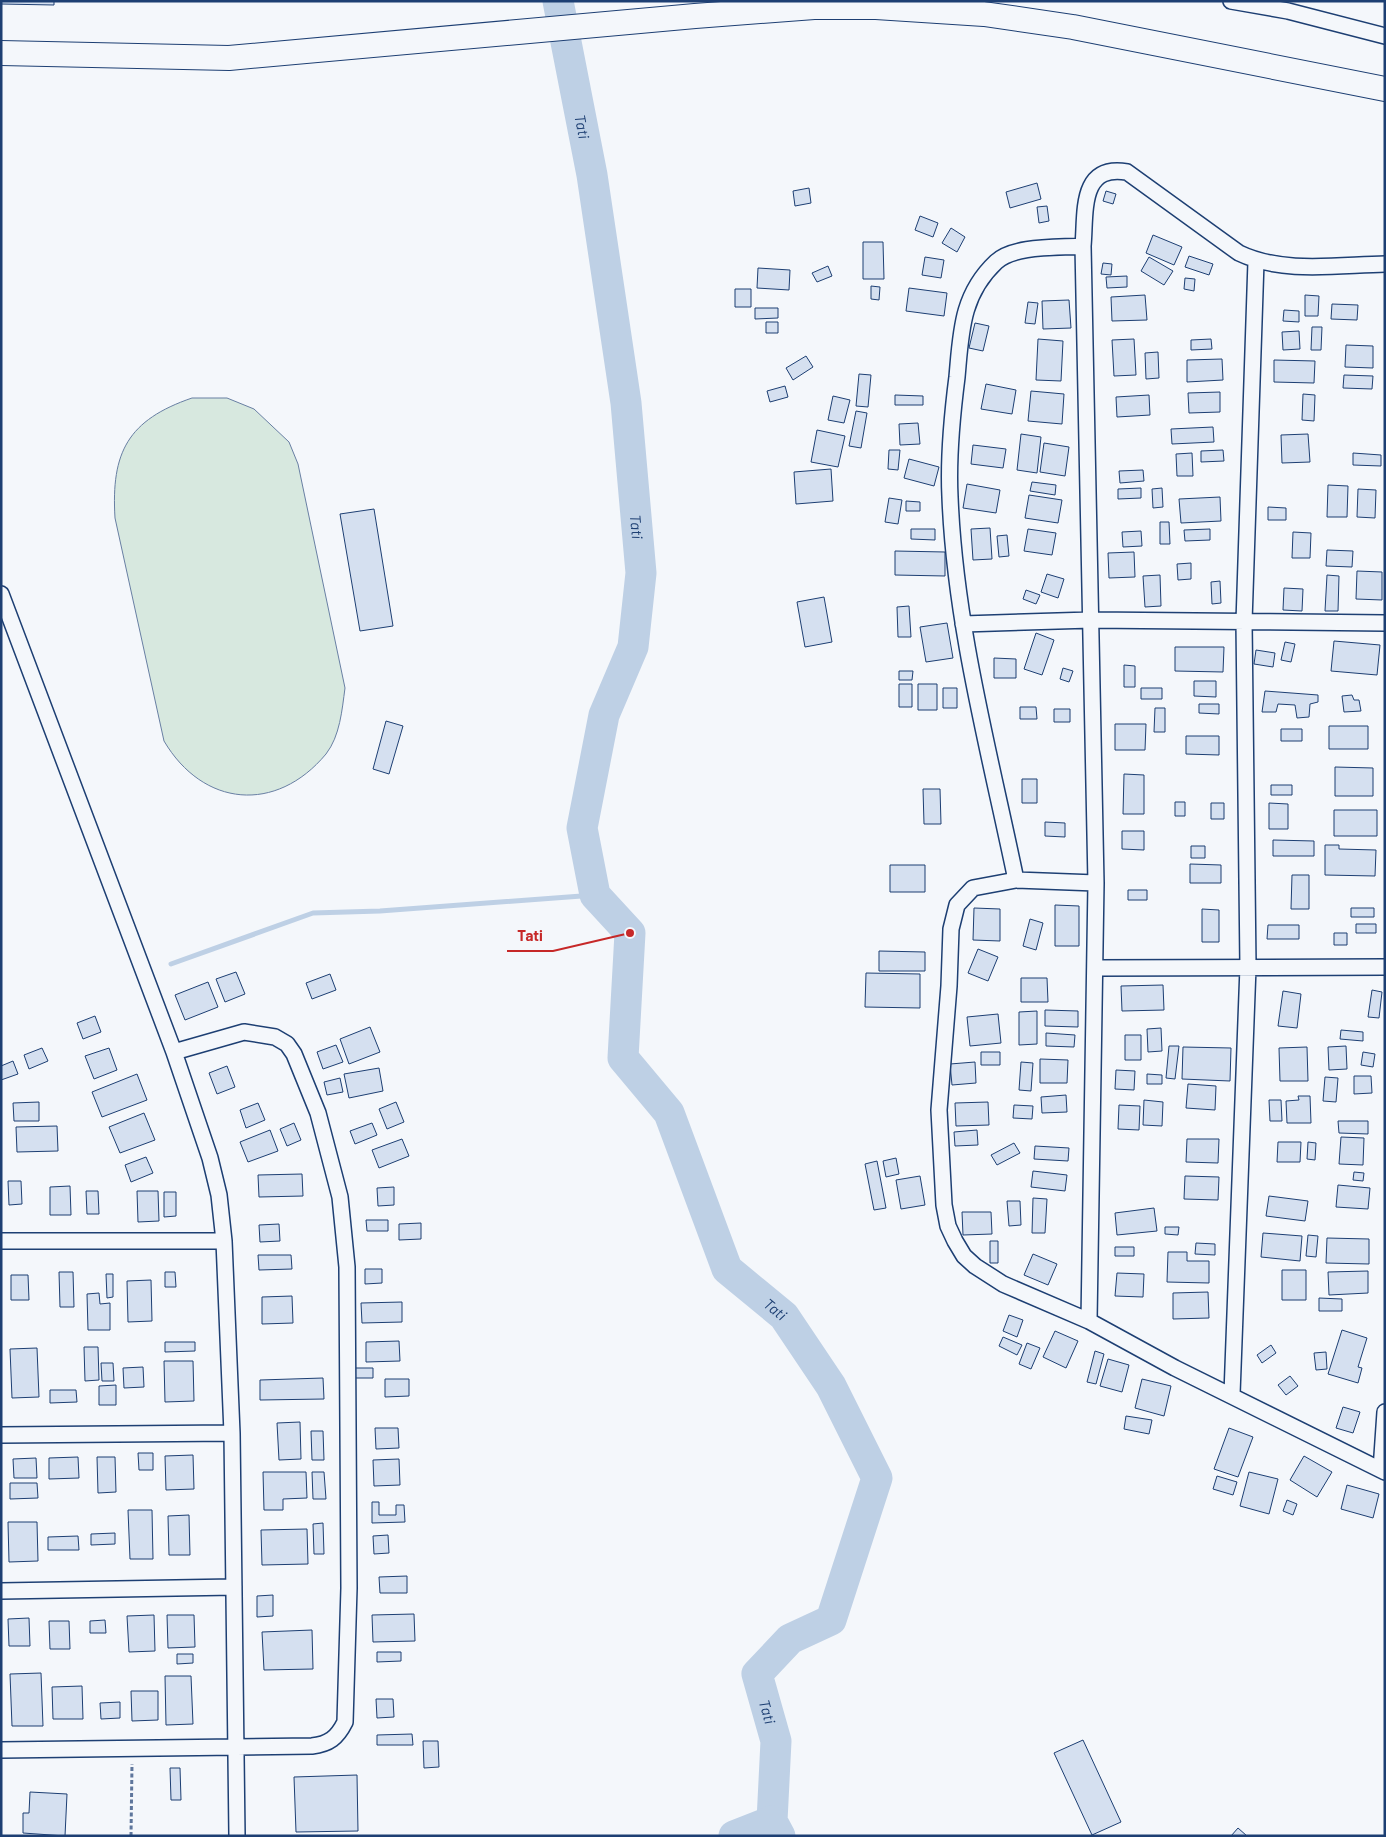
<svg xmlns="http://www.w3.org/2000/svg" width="1386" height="1837" font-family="Barlow,sans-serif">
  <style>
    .green { fill: #d7e8df; stroke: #687fa3 }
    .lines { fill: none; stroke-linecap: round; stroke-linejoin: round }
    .stream { stroke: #bed0e5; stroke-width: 5 }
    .river { stroke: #bed0e5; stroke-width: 31 }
    .building { fill: #d5e0f0; stroke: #1d3f73 }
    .minor-casing { stroke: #1d3f73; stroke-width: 18 }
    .primary-casing { stroke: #1d3f73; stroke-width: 26 }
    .path { stroke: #5e769c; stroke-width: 3; stroke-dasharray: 4 2.5; stroke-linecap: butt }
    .minor { stroke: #f4f7fb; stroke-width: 15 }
    .primary { stroke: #f4f7fb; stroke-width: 24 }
    .labels { text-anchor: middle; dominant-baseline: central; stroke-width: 4; stroke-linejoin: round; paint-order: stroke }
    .water-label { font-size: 15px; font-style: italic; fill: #1d3f73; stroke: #f4f7fb }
    .leader { fill: none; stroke: #c62828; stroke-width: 2 }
    .callout-dot { fill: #c62828; stroke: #f4f7fb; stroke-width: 2 }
    .callout-label { font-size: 15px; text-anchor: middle; font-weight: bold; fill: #c62828; stroke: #f4f7fb; stroke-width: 4; stroke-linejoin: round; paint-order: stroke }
  </style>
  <rect width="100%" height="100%" fill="#f4f7fb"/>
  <path class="green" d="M192,398H227L254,409L289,442L298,464L345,688C342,710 340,736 326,754C276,814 203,807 164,741L115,518C111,452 128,420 192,398Z"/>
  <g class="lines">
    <path class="stream" d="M171,964L313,913L380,911L595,895"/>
    <g class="river">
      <path id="s1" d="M558,1L592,175L626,403L641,573L633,647L604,715L582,828L595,895L630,933L623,1058L669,1113L727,1269L784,1316L831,1386L877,1478L831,1620L790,1639L757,1674L776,1741L772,1821L780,1836"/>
      <path d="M734,1836L772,1821"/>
    </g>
  </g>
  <path class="building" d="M1,1H54V5L1,4Z
    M1037,183L1041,199L1010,208L1006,192Z
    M809,188L811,203L795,206L793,191Z
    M1106,191L1116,194L1113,204L1103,201Z
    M1047,206L1049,221L1039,223L1037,207Z
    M920,216L938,223L933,237L915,230Z
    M951,228L965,237L957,252L942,243Z
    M1153,235L1182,247L1174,265L1146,253Z
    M863,242H883L884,279H863Z
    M1189,256L1213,264L1209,275L1185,267Z
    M925,257L944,260L941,278L922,275Z
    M1149,257L1173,271L1164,285L1141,271Z
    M1103,263L1112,264L1111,275L1101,274Z
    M828,266L832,276L817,282L812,273Z
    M758,268L790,270L789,290L757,288Z
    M1127,276V287L1107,288L1106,277Z
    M1185,278L1195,279L1194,291L1184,289Z
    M871,286L880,287L879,300L871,299Z
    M909,288L947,293L944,316L906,311Z
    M735,289H751V307H735Z
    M1145,295L1147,320L1112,321L1111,297Z
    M1305,295L1319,296L1318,316H1305Z
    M1069,300L1071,328L1043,329L1042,301Z
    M1028,302L1038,303L1035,324L1025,323Z
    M1332,304L1358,305L1357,320L1331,319Z
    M755,308H778V318L755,319Z
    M1284,310L1299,311V322L1283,321Z
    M766,322H778V333H766Z
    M975,323L989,326L983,351L969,348Z
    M1312,327H1322L1321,350H1311Z
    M1299,331L1300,349L1283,350L1282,332Z
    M1038,339L1063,341L1061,381L1036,380Z
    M1134,339L1136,375L1114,376L1112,340Z
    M1211,339L1212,349L1191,350V340Z
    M1346,345L1373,346V368L1345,367Z
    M1158,352L1159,378L1146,379L1145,353Z
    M806,356L813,367L793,380L786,368Z
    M1222,359L1223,380L1187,382V360Z
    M1274,360L1315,361L1314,383L1274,382Z
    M859,374L871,375L868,407L856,406Z
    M1344,375L1373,376L1372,389L1343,388Z
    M986,384L1016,390L1012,414L981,409Z
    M785,386L788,397L770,402L767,391Z
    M1031,391L1064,394L1062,424L1028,421Z
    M1220,392V412L1189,413L1188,393Z
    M1303,394L1315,395L1314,421L1302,420Z
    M895,395L923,396V405H895Z
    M1149,395L1150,415L1117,417L1116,397Z
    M833,396L850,400L844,423L828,420Z
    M856,411L867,413L861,448L849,446Z
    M918,423L920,444L900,445L899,424Z
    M1213,427L1214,442L1172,444L1171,429Z
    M817,430L845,436L838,467L811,462Z
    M1021,434L1041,437L1037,473L1017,470Z
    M1308,434L1310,462L1282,463L1281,435Z
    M1044,443L1069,447L1065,476L1040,472Z
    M973,445L1006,449L1003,468L971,464Z
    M889,450H900L898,470L888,469Z
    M1223,450L1224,461L1201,462V451Z
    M1192,453L1193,476H1177L1176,454Z
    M1353,453L1381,455V466L1353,465Z
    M909,459L939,467L934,486L904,478Z
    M831,469L833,501L796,504L794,472Z
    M1143,470L1144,481L1120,483L1119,471Z
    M1032,482L1056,485L1055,495L1030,491Z
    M967,484L1000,490L996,513L963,508Z
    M1328,485L1348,486L1347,517H1327Z
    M1141,488V498L1118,499V489Z
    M1162,488L1163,507L1153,508L1152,489Z
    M1358,489L1376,490L1375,518L1357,517Z
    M1029,495L1062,500L1058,523L1025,518Z
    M1220,497L1221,521L1181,523L1179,499Z
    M889,498L902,500L898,524L885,522Z
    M906,501L920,502V511H906Z
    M1268,507L1286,508V520H1268Z
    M374,509L393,626L360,631L340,514Z
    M1160,522H1169L1170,544H1160Z
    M990,528L992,559L973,560L971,529Z
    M911,529H935V540L911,539Z
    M1028,529L1056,533L1052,555L1024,551Z
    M1210,529V540L1185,541L1184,530Z
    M1141,531L1142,546L1123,547L1122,532Z
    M1293,532L1311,533L1310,558H1292Z
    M1007,535L1009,556L999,557L997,536Z
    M1327,550L1353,551L1352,567L1326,566Z
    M895,551L945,552V576L895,575Z
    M1134,552L1135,577L1109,578L1108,553Z
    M1191,563V579L1178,580L1177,564Z
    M1357,571L1382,572V600L1356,599Z
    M1047,574L1064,579L1058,598L1041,592Z
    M1160,575L1161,606L1145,607L1143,576Z
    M1327,575L1339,576L1338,611H1325Z
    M1220,581L1221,603L1212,604L1211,582Z
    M1284,588L1303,589L1302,611L1283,610Z
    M1026,590L1040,595L1036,604L1023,599Z
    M824,597L832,642L805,647L797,602Z
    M909,606L911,637H898L897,607Z
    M947,623L953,658L926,662L920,627Z
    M1036,633L1054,640L1042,675L1024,669Z
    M1334,641L1380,645L1377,675L1331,671Z
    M1285,642L1295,644L1291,662L1281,660Z
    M1175,647H1224L1223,672L1175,671Z
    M1256,650L1275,653L1273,667L1254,664Z
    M994,658L1016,659V678H994Z
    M1124,665L1135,666V687H1124Z
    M1063,668L1073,671L1069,682L1060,679Z
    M899,671H913L912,680H899Z
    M1194,681H1216V697L1194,696Z
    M899,684H912V707H899Z
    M918,684H937V710H918Z
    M943,688H957V708H943Z
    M1141,688H1162V699H1141Z
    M1265,691L1318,695V702L1310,704L1309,717L1297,718L1295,705L1278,704L1276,712H1262Z
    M1352,695L1354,700H1359L1361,711L1344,712L1342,696Z
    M1199,704H1219V714L1199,713Z
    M1020,707H1036L1037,719H1020Z
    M1155,708H1165V732H1154Z
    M1054,709H1070V722H1054Z
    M386,721L403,726L389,774L373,769Z
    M1115,724H1146L1145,750H1115Z
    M1329,726H1368V749H1329Z
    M1281,729H1302V741H1281Z
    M1186,736H1219V755L1186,754Z
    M1335,767L1373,768V796H1335Z
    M1124,774L1144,775V814H1123Z
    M1022,779H1037V803H1022Z
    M1271,785H1292V795H1271Z
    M923,789H940L941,824H924Z
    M1175,802H1185V816H1175Z
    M1211,803H1224V819H1211Z
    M1269,803L1288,804V829H1269Z
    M1334,810H1377V836H1334Z
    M1045,822L1065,823V837L1045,836Z
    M1122,831H1144V850L1122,849Z
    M1273,840L1314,841V856H1273Z
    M1325,845H1339V849L1376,850L1375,876L1325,875Z
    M1191,846H1205V858H1191Z
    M1190,864L1221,865V883H1190Z
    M890,865H925V892H890Z
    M1292,875H1309V909H1291Z
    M1128,890H1147V900H1128Z
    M1055,905L1079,906V946H1055Z
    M974,908L1000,909V941L973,940Z
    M1351,908H1374V917H1351Z
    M1202,909L1219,910V942H1202Z
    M1030,919L1043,923L1036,950L1023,946Z
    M1356,924H1376V933H1356Z
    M1268,925H1299V939H1267Z
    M1334,933H1347V945H1334Z
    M978,949L998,957L988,981L968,973Z
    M879,951L925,952V971H879Z
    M236,972L245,994L225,1002L216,979Z
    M866,973L920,974V1008L865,1007Z
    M330,974L336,990L312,999L306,983Z
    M1021,978H1047L1048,1002H1021Z
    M208,982L218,1007L185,1020L175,995Z
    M1163,985L1164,1010L1122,1011L1121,986Z
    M1372,990L1382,992L1379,1018L1368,1017Z
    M1283,991L1301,994L1297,1028L1278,1026Z
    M1045,1010L1078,1011V1027L1045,1026Z
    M1037,1011V1044L1019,1045V1012Z
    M998,1014L1001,1043L970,1046L967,1017Z
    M95,1016L101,1032L83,1039L77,1023Z
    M370,1027L380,1052L349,1064L340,1039Z
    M1161,1028L1162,1051L1148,1052L1147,1029Z
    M1341,1030L1363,1032V1041L1340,1039Z
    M1046,1033L1075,1035L1074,1047L1046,1046Z
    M1125,1035H1141V1060H1125Z
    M336,1045L343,1062L323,1069L317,1052Z
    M1169,1046H1179L1175,1079L1166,1078Z
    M1346,1046L1347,1069L1329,1070L1328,1047Z
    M1183,1047L1231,1048L1230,1081L1182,1079Z
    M1307,1047L1308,1081H1280L1279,1048Z
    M42,1048L48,1061L29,1069L24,1055Z
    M109,1048L117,1070L94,1079L85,1056Z
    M981,1052H1000V1065H981Z
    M1363,1052L1375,1054L1373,1067L1361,1065Z
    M1040,1059L1068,1060L1067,1083H1040Z
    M13,1061L18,1074L1,1080V1066Z
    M975,1062L976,1083L952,1085L950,1064Z
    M1021,1062L1033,1063L1031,1091L1019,1090Z
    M227,1066L235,1087L217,1094L209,1073Z
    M379,1068L383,1091L349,1098L344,1074Z
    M1116,1070L1135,1071L1134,1090L1115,1089Z
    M137,1074L147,1100L102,1117L92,1092Z
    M1147,1074L1162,1075V1084H1147Z
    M1354,1076H1371L1372,1093L1354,1094Z
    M1325,1077L1338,1078L1336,1102L1323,1101Z
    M340,1078L343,1092L327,1095L324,1082Z
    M1188,1084L1216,1086L1215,1110L1186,1108Z
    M1066,1095L1067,1112L1042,1113L1041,1097Z
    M1298,1096H1310L1311,1123H1287L1286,1101L1299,1100Z
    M1144,1100L1163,1102L1162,1126L1143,1125Z
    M1269,1100H1281L1282,1121H1270Z
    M39,1102V1121H14L13,1103Z
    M396,1102L404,1122L387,1129L379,1109Z
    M988,1102L989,1125L956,1126L955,1103Z
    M258,1103L265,1120L246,1128L240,1110Z
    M1014,1105L1033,1106L1032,1119L1013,1118Z
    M1119,1105L1140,1106L1139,1130L1118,1129Z
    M144,1113L155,1140L120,1153L109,1127Z
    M1338,1121H1368V1134L1339,1133Z
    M294,1123L301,1140L287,1146L280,1129Z
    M372,1123L377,1135L355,1144L350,1131Z
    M57,1126L58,1151L17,1152L16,1127Z
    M270,1130L278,1151L248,1162L240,1142Z
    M977,1130L978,1145L955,1146L954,1132Z
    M1341,1137L1364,1138L1363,1165L1339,1164Z
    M402,1139L409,1156L379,1168L372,1150Z
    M1187,1139H1219L1218,1163L1186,1162Z
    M1278,1142H1301L1300,1162H1277Z
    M1308,1142L1316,1143L1315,1160L1307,1159Z
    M1014,1143L1020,1153L997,1165L991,1155Z
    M1035,1146L1069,1148L1068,1161L1034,1159Z
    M146,1157L153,1173L131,1182L125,1165Z
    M896,1158L899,1174L886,1177L883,1161Z
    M877,1161L886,1208L874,1210L865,1164Z
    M1033,1171L1067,1175L1065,1191L1031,1187Z
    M1354,1172L1364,1173L1363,1181L1353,1180Z
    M302,1174L303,1196L259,1197L258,1175Z
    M920,1176L925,1205L901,1209L896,1180Z
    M1185,1176L1219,1177L1218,1200L1184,1199Z
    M8,1181H21L22,1204L9,1205Z
    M1338,1185L1370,1188L1368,1209L1336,1207Z
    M70,1186L71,1215H50V1187Z
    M394,1187V1205L378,1206L377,1188Z
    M86,1191H98L99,1214H87Z
    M137,1191H158L159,1221L138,1222Z
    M164,1192H176V1216L164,1217Z
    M1269,1196L1308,1201L1305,1221L1266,1216Z
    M1033,1198L1047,1199L1045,1233H1032Z
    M1007,1201H1020L1021,1225L1009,1226Z
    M1154,1208L1157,1231L1117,1235L1115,1213Z
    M962,1212H991L992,1234L963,1235Z
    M366,1220H388V1231H367Z
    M421,1223V1239L399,1240V1224Z
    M279,1224L280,1241L260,1242L259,1225Z
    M1165,1227H1179L1178,1235L1165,1234Z
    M1263,1233L1302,1236L1300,1261L1261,1257Z
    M1308,1235L1318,1236L1316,1257L1306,1256Z
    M1327,1238L1369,1239V1264L1326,1263Z
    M990,1241H998V1263H990Z
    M1196,1243L1215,1244V1255L1195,1254Z
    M1115,1247H1134V1256H1115Z
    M1168,1252H1187V1261H1209V1283L1167,1282Z
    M1033,1254L1057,1264L1048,1285L1024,1275Z
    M258,1255H291L292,1269L259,1270Z
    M365,1269H382V1283L365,1284Z
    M1282,1270H1306V1300H1282Z
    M1368,1271V1293L1329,1295L1328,1272Z
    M59,1272H73L74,1307H60Z
    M165,1272H175L176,1287H165Z
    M1117,1273L1144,1274L1143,1297L1115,1296Z
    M106,1274H113V1297L107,1298Z
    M11,1275H28L29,1300H11Z
    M151,1280L152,1321L128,1322L127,1281Z
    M1208,1292L1209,1318L1173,1319V1293Z
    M99,1293L100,1304L110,1303V1330H88L87,1294Z
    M292,1296L293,1323L262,1324V1297Z
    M1319,1298L1342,1299V1311H1319Z
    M402,1302V1322L362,1323L361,1303Z
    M1009,1315L1023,1320L1017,1337L1003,1331Z
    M1342,1330L1367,1338L1358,1367L1362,1368L1358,1383L1328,1374Z
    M1055,1331L1078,1341L1066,1368L1043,1357Z
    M1003,1337L1022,1345L1017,1355L999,1346Z
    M399,1341L400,1361L366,1362V1342Z
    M165,1342H195V1351L165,1352Z
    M1027,1343L1040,1348L1031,1369L1019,1364Z
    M1271,1345L1276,1353L1262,1363L1257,1355Z
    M84,1347H98L99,1380L85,1381Z
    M37,1348L39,1397L12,1398L10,1349Z
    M1095,1351L1104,1354L1096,1384L1087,1382Z
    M1326,1352L1327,1369L1316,1370L1314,1353Z
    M1108,1359L1129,1365L1122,1392L1100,1386Z
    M164,1361H193L194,1401L165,1402Z
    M101,1363H113L114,1381H102Z
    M143,1367L144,1387L124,1388L123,1368Z
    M354,1368H373V1378H354Z
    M1290,1376L1298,1386L1286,1395L1278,1385Z
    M323,1378L324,1399L260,1400V1380Z
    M385,1379H409V1396L385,1397Z
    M1142,1379L1171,1386L1164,1416L1135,1408Z
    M116,1385V1405H99V1386Z
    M50,1390H76L77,1402L50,1403Z
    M1343,1407L1360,1412L1353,1433L1336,1428Z
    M1126,1416L1152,1420L1149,1434L1124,1429Z
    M300,1422L301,1459L279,1460L277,1423Z
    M375,1428H398L399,1448L376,1449Z
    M1229,1428L1253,1437L1238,1477L1214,1469Z
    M311,1431H323L324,1460H312Z
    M138,1453H153V1470H139Z
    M193,1455L194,1489L166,1490L165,1456Z
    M1304,1456L1332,1472L1317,1497L1290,1480Z
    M78,1457L79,1478L49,1479V1458Z
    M97,1457H115L116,1492L98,1493Z
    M36,1458L37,1478H14L13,1459Z
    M399,1459L400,1485L374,1486L373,1460Z
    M263,1472H306L307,1498L283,1499V1510H264Z
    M312,1472H324L326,1499H313Z
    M1249,1472L1278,1479L1269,1514L1240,1506Z
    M1217,1476L1237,1482L1233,1495L1213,1489Z
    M10,1483H37L38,1498L10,1499Z
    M1347,1485L1379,1494L1373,1518L1341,1509Z
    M1287,1500L1297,1504L1293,1515L1283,1511Z
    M372,1502H379V1515H396V1505H404L405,1522L372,1523Z
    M128,1510H152L153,1559H130Z
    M189,1515L190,1555H169L168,1516Z
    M8,1522H37L38,1561L9,1562Z
    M323,1523L324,1554H314L313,1524Z
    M307,1529L308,1564L262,1565L261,1530Z
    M115,1533V1544L91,1545V1534Z
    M388,1535L389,1553L374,1554L373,1536Z
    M78,1536L79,1550H48V1537Z
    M407,1576V1593H380L379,1577Z
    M273,1595V1616L257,1617V1596Z
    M414,1614L415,1641L373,1642L372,1615Z
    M154,1615L155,1651L129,1652L127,1616Z
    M167,1615H194L195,1647L168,1648Z
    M29,1618L30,1646H9L8,1619Z
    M105,1620L106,1633H90V1621Z
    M49,1621H69L70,1649H50Z
    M312,1630L313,1669L264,1670L262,1632Z
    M377,1652H401V1661L377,1662Z
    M177,1654H193V1663L177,1664Z
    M41,1673L43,1726H12L10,1674Z
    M165,1676H191L193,1724L166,1725Z
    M82,1686L83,1719H53L52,1687Z
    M131,1691H158V1720L132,1721Z
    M376,1699H393L394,1717L377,1718Z
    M120,1702V1718L101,1719L100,1703Z
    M412,1734L413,1745H377V1735Z
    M1083,1740L1121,1822L1092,1835L1054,1753Z
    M423,1741H438L439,1767L424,1768Z
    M170,1768H180L181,1800H171Z
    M357,1775L358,1831L296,1832L294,1777Z
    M30,1792L67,1794L65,1836L23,1833V1813H29Z
    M1238,1828L1247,1836H1231Z"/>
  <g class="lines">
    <g class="minor-casing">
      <path id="minor" d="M1231,1L1288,11L1385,36
        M1,594L174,1052L210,1158L219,1195L224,1241L232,1433L237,1836
        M963,624L1091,620L1385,623
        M1016,880C990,754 955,626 950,497C948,458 952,416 957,377C961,333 961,295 996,262C1014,245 1059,248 1083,246
        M1096,883L1016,880L973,888L957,905L951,929L949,986L939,1110L944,1205L948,1226L955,1241L964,1256L975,1266L1003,1284L1089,1321L1175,1368L1385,1472
        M1096,968L1385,967
        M1,1241H224
        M1089,1321L1096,883L1083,246C1086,213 1079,164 1127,172L1239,253C1283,274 1337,265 1385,264
        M1232,1394L1248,967L1244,622L1256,261
        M1,1435L232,1433
        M1381,1470L1385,1412
        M1,1591L234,1587
        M1,1750L312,1746C329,1744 337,1738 345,1722L349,1588L347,1267L340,1197L318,1113L294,1054L287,1044L275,1037L244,1032L174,1052"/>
    </g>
    <g class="primary-casing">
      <path id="primary" d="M1,53L229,58L695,16L814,7H876L984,14L1073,27L1385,89"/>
    </g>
    <path class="path" d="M131,1836L132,1764"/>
    <use href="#minor" class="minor"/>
    <use href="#primary" class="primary"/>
  </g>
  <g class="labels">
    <g class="water-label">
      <text stroke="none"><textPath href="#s1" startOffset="128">Tati</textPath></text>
      <text stroke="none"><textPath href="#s1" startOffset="532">Tati</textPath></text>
      <text stroke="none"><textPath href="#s1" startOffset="1388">Tati</textPath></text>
      <text stroke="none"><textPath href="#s1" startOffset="1868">Tati</textPath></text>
    </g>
  </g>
  <path class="leader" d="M630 933L553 951H507"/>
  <circle class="callout-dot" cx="630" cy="933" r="5"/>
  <g class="callout-label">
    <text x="530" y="941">Tati</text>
  </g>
  <rect width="1386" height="1837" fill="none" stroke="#1d3f73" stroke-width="5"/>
</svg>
